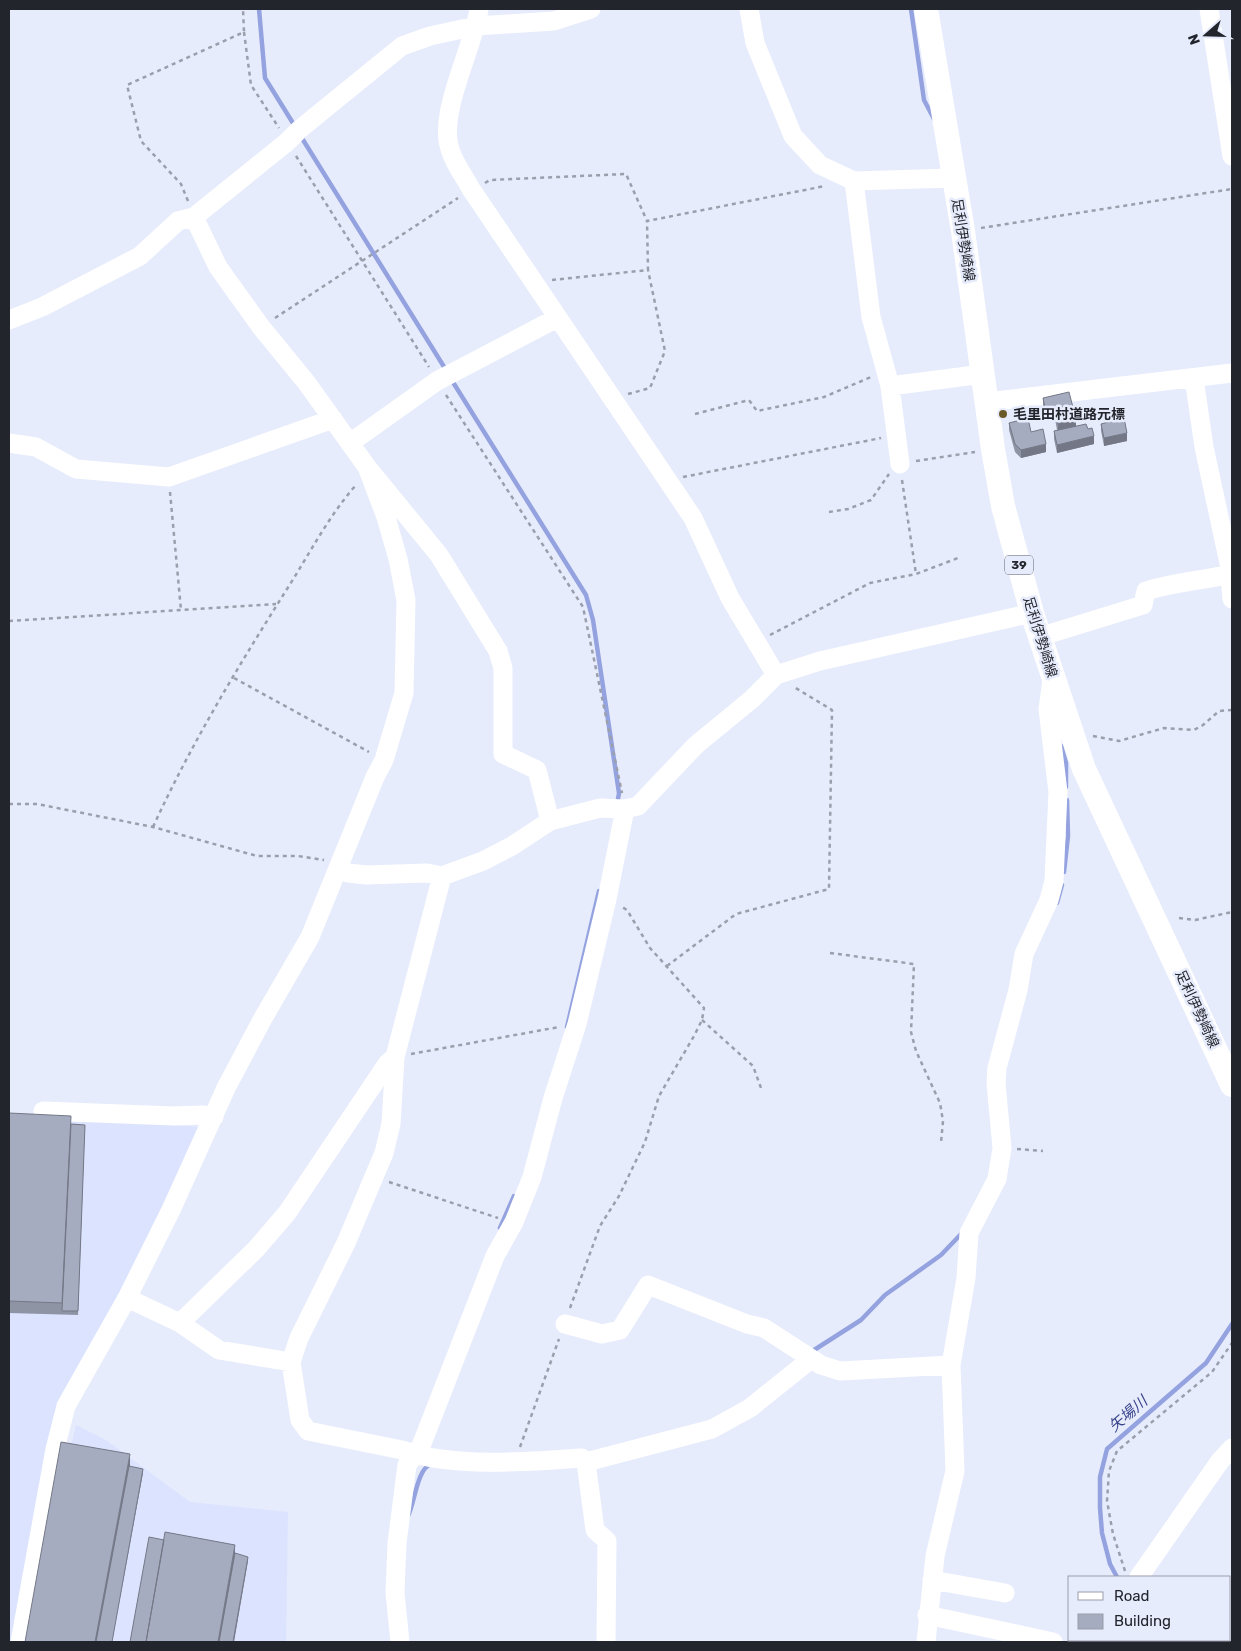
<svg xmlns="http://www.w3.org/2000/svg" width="1241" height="1651" font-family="Rubik,'Noto Sans JP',sans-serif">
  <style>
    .built { fill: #dbe3ff }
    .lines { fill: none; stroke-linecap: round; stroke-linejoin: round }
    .stream { stroke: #94a3df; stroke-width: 4.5 }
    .path { stroke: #9b9fac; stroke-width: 2.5; stroke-dasharray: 4 4; stroke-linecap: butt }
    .minor { stroke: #fff; stroke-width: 19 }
    .major { stroke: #fff; stroke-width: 24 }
    .wall { fill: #8f94a5 }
    .shaded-wall { fill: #747886 }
    .building { fill: #a6acc0; stroke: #747886 }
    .poi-dot { fill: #695a28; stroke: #e7ecfc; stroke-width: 2 }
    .labels { text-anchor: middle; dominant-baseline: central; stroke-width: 5; stroke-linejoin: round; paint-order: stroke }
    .shield { fill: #e7ecfc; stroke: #5e616b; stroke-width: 1 }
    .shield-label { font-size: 12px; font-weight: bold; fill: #23252d }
    .street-label { font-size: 14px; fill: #23252d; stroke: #e7ecfc }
    .poi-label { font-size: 14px; font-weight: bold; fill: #23252d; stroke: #e7ecfc; text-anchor: start }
    .water-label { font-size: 15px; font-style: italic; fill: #38438b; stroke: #e7ecfc }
  </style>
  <rect width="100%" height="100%" fill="#e7ecfc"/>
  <path class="built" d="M9,1113L200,1127L107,1319L84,1360L14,1642H9Z
    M76,1425L106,1440L190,1502L288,1512L286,1642H25Z"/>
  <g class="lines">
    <path class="stream" d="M259,9L265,78L296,128
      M911,9L924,100L934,119
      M300,135L446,370
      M451,379L586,595L593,620L619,793L617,805
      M1061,746L1066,763V787
      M1064,872L1068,836L1067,800
      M1057,903L1062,885
      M567,1027L599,891
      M500,1228L514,1196
      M811,1352L861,1320L885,1295L941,1255L963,1232
      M408,1516C415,1502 417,1469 431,1464
      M1117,1577L1110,1564L1102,1533L1100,1508V1477L1107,1449L1206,1363L1232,1324
      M1166,1640L1169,1642"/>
    <path class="path" d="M244,32L251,85L279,128
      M296,156L429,367
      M485,183L490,180L626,174L647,221
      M188,201L181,184L141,141L127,85L244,32L243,9
      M981,228L1232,189
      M552,280L648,270L647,221L825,186
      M275,318L458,198
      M628,394L650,388L665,351L648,270
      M446,395L583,607L622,793
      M695,414L749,400L757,411L824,397L871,377
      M916,461L975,452
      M683,477L881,438
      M902,480L916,574
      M170,492L181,610
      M829,512L848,509L871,500L889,474
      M9,621L276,604
      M770,635L870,583L916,574L958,558
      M234,678L369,752
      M1093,736L1119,741L1164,728L1194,730L1203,725L1219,711L1232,710
      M9,804H37L153,827L257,856H298L324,860
      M153,827C191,744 239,665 287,589C310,553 328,517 356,485
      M1179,918L1195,920L1232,912
      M830,953L914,964L911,1032L916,1051L940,1103L943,1121L941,1143
      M667,966L736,914L829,889L832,710L794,687
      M702,1020L753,1066L761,1088
      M411,1054L559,1027
      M1017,1149L1043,1151
      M389,1182L498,1218
      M570,1308L600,1226L619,1196L645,1142L659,1096L694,1036L702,1020L704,1008L650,948L627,910L622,907
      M520,1447L559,1339
      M1125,1571L1113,1534L1107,1501L1109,1471L1117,1451L1212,1372L1232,1343"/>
    <path class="minor" d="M479,9C473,47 443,104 448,140C450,158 463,174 471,189L693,518L730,598L776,675
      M749,9L755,43L793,136L820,165L854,181L953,178
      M1209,9L1232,156
      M854,181L871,317L890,386L900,464
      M194,217L218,267L261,327L306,382L367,467L439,555L498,651L503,668V754L537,770L550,821
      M9,320L42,307L140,256L178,221L194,217L287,142L300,129L402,46L430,36L476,26L554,21L591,9
      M1194,378L1204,447L1229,563L1232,599
      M890,386L983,374
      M987,402L1232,373
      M9,443L36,447L76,469L169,477L333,419
      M350,443L437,381L557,318
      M1039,637L1143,605L1146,591C1175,582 1201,581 1230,574
      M339,867L348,873L367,875L427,873L442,876L483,861L512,846L550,821L600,808L625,809L638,806L696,745L752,699L776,675L820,661L1032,613
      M442,876L395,1057L391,1124L384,1153L346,1243L299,1338L291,1362L300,1420L308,1431L402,1450C451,1468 529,1462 582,1458L586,1462L712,1429L750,1408L811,1359
      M43,1111L174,1116L203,1115L214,1117
      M127,1298L180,1323L219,1350L291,1362
      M180,1323L256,1249L287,1213L387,1064L395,1057
      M565,1324L602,1334L620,1330L648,1285L747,1324L764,1328L821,1365L840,1371L951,1365
      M586,1462L595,1530L607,1541L606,1642
      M1139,1577L1220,1461L1232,1448
      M932,1580L1005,1593
      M927,1615L1053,1642
      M1181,1640L1183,1642
      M20,1642L55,1449L66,1406L127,1298L171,1210L226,1088L262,1020L310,937L375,777L384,760L404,693L406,600L398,559L386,517L367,467
      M400,1642L395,1593L397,1543L407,1465L421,1446L495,1256L514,1222L532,1177L553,1098L577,1024L607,899L625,809
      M926,1642L935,1556L955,1471L951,1365L966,1278L969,1233L997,1179L1002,1148L996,1083L997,1068L1018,990L1024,954L1049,900L1054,881L1058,792L1048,709L1052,680
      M1079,1642L1087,1640"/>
    <path class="major" d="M926,9L963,231L993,449L1003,506L1032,613L1084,769L1232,1085"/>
  </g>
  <path class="wall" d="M1043,398L1076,426L1088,429L1094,444L1057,453L1054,439V431L1057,430L1055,419L1046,421L1043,406Z
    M1009,423L1031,432L1046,452L1021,458L1015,452L1009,430Z
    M1101,424L1127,441L1104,446L1101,431Z
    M9,1113L71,1124L85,1125L78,1315L9,1313Z"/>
  <path class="shaded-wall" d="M1055,411V419L1046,421V413Z
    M1076,419V427L1058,431V424Z
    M1127,433V441L1104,446V438Z
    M1094,436V444L1057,453V445Z
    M1046,444V452L1021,458V450Z
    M130,1454V1466L97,1642H95Z
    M143,1469V1473L112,1642Z
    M235,1545V1557L220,1642H218Z
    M248,1557V1561L234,1642H233Z"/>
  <path class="building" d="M1069,392L1076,419L1058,424L1055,411L1046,413L1043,398Z
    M1028,418L1031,432L1043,429L1046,444L1021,450L1015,444L1009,423Z
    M1124,418L1127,433L1104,438L1101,424Z
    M1086,424L1088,429L1092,428L1094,436L1057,445L1054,431Z
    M9,1113L71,1116L62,1303L9,1301Z
    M71,1124L85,1125L78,1311H62Z
    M61,1442L130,1454L95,1642H25Z
    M129,1466L143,1469L112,1642H96Z
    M165,1532L235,1545L218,1642H146Z
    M149,1537L164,1540L146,1642H130Z
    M235,1553L248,1557L233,1642H219Z"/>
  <circle class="poi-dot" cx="1003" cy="414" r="5"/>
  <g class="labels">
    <rect class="shield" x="1005" y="555.5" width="28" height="19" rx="4"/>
    <g class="shield-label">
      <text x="1019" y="565">39</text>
    </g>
    <g class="street-label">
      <text transform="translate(963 240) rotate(81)">足利伊勢崎線</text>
      <text transform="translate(1040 637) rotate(73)">足利伊勢崎線</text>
      <text transform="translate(1197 1009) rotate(65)">足利伊勢崎線</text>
    </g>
    <g class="poi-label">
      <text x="1013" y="414">毛里田村道路元標</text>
    </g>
    <g class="water-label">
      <text transform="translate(1128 1414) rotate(-41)">矢場川</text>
    </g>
  </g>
  <rect width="1241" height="1651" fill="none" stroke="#23252d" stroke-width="20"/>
  <rect x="1068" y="1576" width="162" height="65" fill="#e7ecfc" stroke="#999ca9"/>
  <rect x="1078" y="1592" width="25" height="8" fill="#ffffff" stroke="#999ca9"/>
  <text x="1114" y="1601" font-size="15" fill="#23252d">Road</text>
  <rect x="1078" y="1614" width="25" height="15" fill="#a6acc0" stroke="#999ca9"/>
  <text x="1114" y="1626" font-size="15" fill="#23252d">Building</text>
  <g transform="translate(1206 35) rotate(250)" stroke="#e7ecfc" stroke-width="4" paint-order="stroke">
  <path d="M0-4L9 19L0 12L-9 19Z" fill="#23252d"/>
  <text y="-8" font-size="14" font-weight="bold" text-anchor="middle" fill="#23252d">N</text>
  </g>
</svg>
